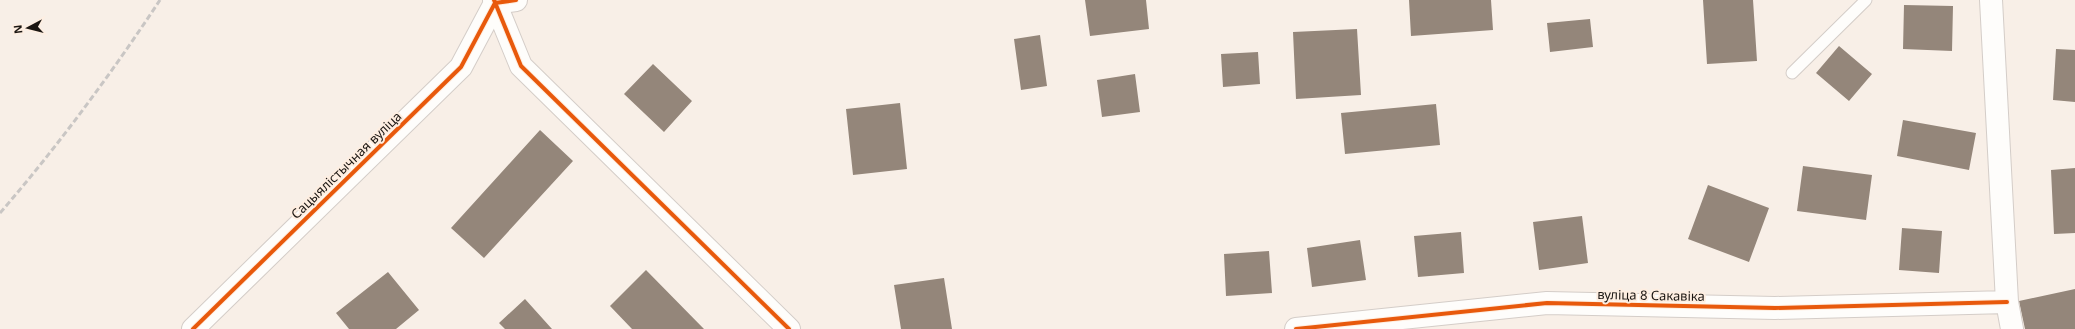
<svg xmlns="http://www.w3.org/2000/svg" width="2075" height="329" font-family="'Noto Sans',sans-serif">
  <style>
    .building { fill: #94867a }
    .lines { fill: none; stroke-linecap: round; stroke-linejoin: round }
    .service-casing { stroke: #d4cdc8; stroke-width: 13 }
    .minor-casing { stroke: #d4cdc8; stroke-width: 24 }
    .tertiary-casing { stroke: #d4cdc8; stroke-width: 24 }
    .service { stroke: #fefdfb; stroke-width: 11 }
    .minor { stroke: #fefdfb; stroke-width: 22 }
    .tertiary { stroke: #fefdfb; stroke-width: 22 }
    .rail { stroke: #c9c6c4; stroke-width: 3; stroke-dasharray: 6 3; stroke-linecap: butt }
    .cycleway-casing { stroke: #feeee1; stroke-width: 6 }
    .cycleway { stroke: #e8590c; stroke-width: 4 }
    .labels { text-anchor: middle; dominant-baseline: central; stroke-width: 4; stroke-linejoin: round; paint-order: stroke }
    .street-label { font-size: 13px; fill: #1b1612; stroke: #feeee1 }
  </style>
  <rect width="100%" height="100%" fill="#f8efe7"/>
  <path class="building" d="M1085,0H1146L1149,29L1090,36Z
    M1409,0H1491L1493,30L1411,36Z
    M1703,0H1753L1757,61L1707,64Z
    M1904,5L1953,6L1952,51L1903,49Z
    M1590,19L1593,47L1550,52L1547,23Z
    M1357,29L1361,95L1296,99L1293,32Z
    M1040,35L1047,86L1021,90L1014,39Z
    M1839,46L1872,74L1849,101L1816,73Z
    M2056,49L2075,50V102L2053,100Z
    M1258,52L1260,84L1223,87L1221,54Z
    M653,64L692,101L664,132L624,94Z
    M1135,74L1140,112L1102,117L1097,80Z
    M900,103L907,169L853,175L846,109Z
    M1436,104L1440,145L1345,154L1341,113Z
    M1903,120L1976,133L1969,170L1897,156Z
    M540,130L573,161L484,258L451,228Z
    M1803,166L1872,175L1866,220L1797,211Z
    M2075,168V233L2054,234L2051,170Z
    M1708,185L1769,208L1749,262L1688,239Z
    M1582,216L1588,263L1539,270L1533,222Z
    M1902,228L1942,231L1939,273L1899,270Z
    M1461,232L1464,273L1418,277L1414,236Z
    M1360,240L1366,280L1312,287L1307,248Z
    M1269,251L1272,293L1226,296L1224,254Z
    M646,270L704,329H632L610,306Z
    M388,272L419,310L396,329H349L336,313Z
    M944,278L952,329H901L894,285Z
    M2075,289V329H2025L2019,301Z
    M525,299L552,329H505L499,323Z"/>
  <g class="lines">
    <g class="service-casing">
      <path id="service" d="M1792,73L1866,0"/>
    </g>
    <g class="minor-casing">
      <path id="minor" d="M494,0L521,66L789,329
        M1991,0L2007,302L2012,329
        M1296,329L1547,303L1775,308L2007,302"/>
    </g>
    <g class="tertiary-casing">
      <path id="tertiary" d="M193,329L461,67L495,3L516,0"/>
    </g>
    <use href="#service" class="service"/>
    <use href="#minor" class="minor"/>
    <use href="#tertiary" class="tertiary"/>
    <path class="rail" d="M0,213C58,146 111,74 160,0"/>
    <g class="cycleway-casing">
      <path id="cycleway" d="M494,0L521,66L789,329
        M193,329L461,67L495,3L516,0
        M1296,329L1547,303L1775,308L2007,302"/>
    </g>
    <use href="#cycleway" class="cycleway"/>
  </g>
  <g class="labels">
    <g class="street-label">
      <text transform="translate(346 165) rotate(-44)">Сацыялістычная вуліца</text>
      <text transform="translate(1651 295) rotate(1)">вуліца 8 Сакавіка</text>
    </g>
  </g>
  <g transform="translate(28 28) rotate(263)" stroke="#feeee1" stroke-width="3" paint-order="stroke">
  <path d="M0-3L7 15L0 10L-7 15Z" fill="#1b1612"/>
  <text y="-6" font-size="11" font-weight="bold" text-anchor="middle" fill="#1b1612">N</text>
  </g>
</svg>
